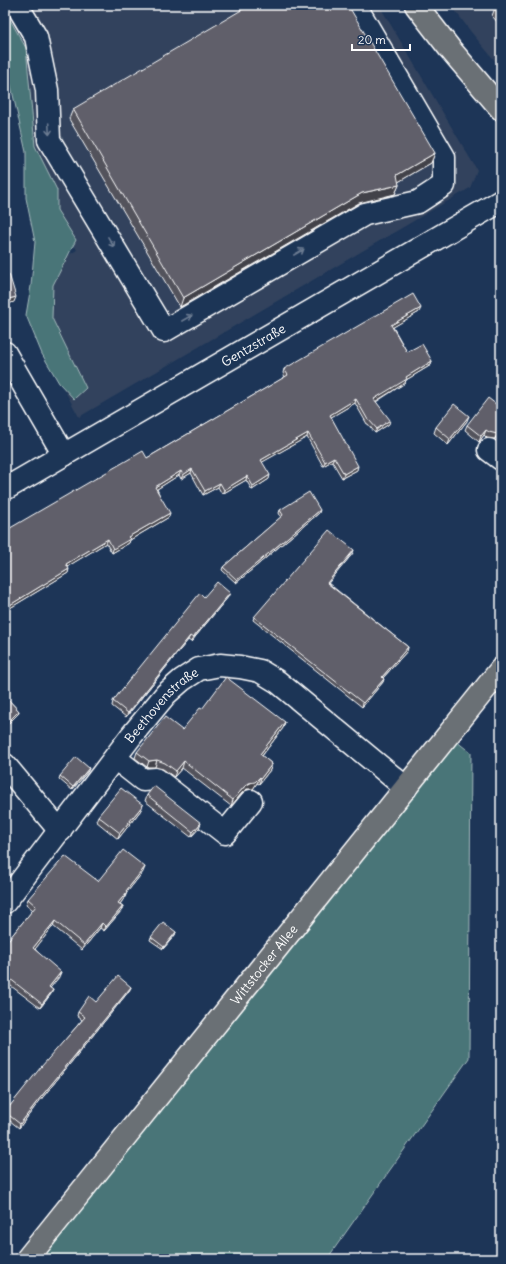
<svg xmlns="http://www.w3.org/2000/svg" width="506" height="1264" font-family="Delius,sans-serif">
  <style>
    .built { fill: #31425d }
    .green { fill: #4a7478; stroke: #a4babc }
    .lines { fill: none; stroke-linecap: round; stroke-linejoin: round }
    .minor-casing { stroke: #fff; stroke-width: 25 }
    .major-casing { stroke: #fff; stroke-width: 25 }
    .minor { stroke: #1d3557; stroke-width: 22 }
    .major { stroke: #6b6f75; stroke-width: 22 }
    .wall { fill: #53525b; stroke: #fff }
    .shaded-wall { fill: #43424a; stroke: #fff }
    .building { fill: #605f6a; stroke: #fff }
    .oneway { stroke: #6c7c92 }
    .labels { text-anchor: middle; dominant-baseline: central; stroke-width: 4; stroke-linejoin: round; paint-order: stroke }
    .street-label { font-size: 13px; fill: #fff; stroke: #1d3557 }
  </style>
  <rect width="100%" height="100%" fill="#1d3557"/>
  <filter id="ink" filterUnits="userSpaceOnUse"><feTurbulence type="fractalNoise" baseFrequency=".025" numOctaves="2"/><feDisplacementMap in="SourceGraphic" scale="8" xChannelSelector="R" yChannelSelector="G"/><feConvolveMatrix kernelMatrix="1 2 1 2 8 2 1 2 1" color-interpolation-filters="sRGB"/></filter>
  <g filter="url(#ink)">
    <path class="built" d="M5,5H379L477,170L470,188L79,417L31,328L48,267L77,250L27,167L8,38L5,31Z
      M451,5H501V68L471,32Z"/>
    <path class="green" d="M5,11L26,48L35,146L57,190V210L76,240L53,285L52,318L86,388L74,399L59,383L42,354L26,315L31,286L35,242L26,198V152L9,77L5,68Z
      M456,741L471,753L469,1058L327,1259H38Z"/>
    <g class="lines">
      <g class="minor-casing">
        <g id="minor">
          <path d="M17,5L36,37L47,90L49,140L164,331L365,214L418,202L444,185V157L355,5"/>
          <path d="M5,353L64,455"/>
          <path d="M489,450L501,459"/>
          <path id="s1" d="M5,489L501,201"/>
          <path d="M115,758L143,780L156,779L225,833L251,801"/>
          <path d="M5,765L60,831"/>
          <path id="s2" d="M5,902L132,735L166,694L182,680L199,669L220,665L240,667L260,671L278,682L406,788"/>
        </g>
      </g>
      <g class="major-casing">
        <g id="major">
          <path d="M416,5L450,49L501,109"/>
          <path id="s3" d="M27,1259L501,669"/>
        </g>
      </g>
      <use href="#minor" class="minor"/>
      <use href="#major" class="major"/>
    </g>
    <path class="wall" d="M501,5V26L492,16L495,8Z
      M73,109L435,153L431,163L398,182L399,185L395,194L359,203L180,307L69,119Z
      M419,312L393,327L407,352L432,361L431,365L406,380L405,383L376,402L389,424L375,433L368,424H367L355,403L331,417L357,470L342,478L332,461L323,466L307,437L262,462L269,479L252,490L246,480L222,494L218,487L203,495L191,473L181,479L179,475L157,489L169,517L130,540L129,543L112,553L106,543L68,566V573L5,611L147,458L285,377L283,373L284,369Z
      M501,408V431L495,439L487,438L484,435L479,442L465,430L467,425Z
      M467,421L448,445L434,433L436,427Z
      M280,510L319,513L236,583L222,570L223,567L281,517L279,513Z
      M353,553L328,583L408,647L407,651L383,678V682L362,707L253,620L254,617Z
      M204,597H228L191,642L188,640L126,717L112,706L113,701L125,686L127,683Z
      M5,696L19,711L18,714L8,724L5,721Z
      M202,709L285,722L283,728L262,756L272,764L270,770L259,784L257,783L253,789H247L242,793L231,806L182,768L174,777L163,769L155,767H147L135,758L137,752L182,730Z
      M88,771L72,790L59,779L60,776Z
      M147,795L199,828L191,837L145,801Z
      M141,810L118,839L96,821L98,816Z
      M143,872L127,892L125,897L120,904L123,906L121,911L104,931L100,928L82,950L53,926L35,949L59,977L50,988L53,990L51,994L40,1008L7,983L5,986V944L33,910L26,904L28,899L98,881Z
      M176,932L175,935L163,949L150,940L151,937Z
      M131,987L129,991L34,1108L19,1128L5,1117V1112L82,1020L77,1016L78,1012L96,1002Z"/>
    <path class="shaded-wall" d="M435,153L431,163L393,185L397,175Z
      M399,185L395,194L359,203L180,307L183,298L362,193Z
      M16,297L14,302L5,305V300Z
      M421,308L419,312L390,329L391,325Z
      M432,361L431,365L406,380L405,383L373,403L374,399L406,377Z
      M356,399L355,403L328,419L330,415Z
      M469,416L467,421L448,445L450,439Z
      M390,420L389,424L375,433L377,429Z
      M501,428V431L495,439L497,434Z
      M486,430L484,435L479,442L481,436Z
      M308,433L307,437L259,464L261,460Z
      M334,457L332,461L323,466L325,462Z
      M358,466L357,470L342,478L344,474Z
      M192,469L191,473L181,479L183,475Z
      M181,471L179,475L154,491L155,487Z
      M270,475L269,479L252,490L253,486Z
      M247,476L246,480L222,494L224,490Z
      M220,483L218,487L203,495L205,491Z
      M320,510L319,513L236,583L237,580Z
      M170,513L169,517L130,540L129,543L112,553L113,549L128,537Z
      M108,539L106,543L65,568L66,564Z
      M354,550L353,553L326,586L327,583Z
      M69,569L68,573L5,611V608Z
      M230,593L228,597L191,642L193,638Z
      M190,636L188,640L126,717L128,713Z
      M408,647L407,651L381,680L382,677Z
      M384,679L383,682L362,707L363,703Z
      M19,711L18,714L8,724L9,721Z
      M285,722L283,728L258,761L260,754Z
      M157,760L155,767H147L149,761Z
      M184,761L182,768L174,777L176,771Z
      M272,764L270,770L259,784L261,778Z
      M89,768L88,771L72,790L73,787Z
      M260,777L257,783L253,789H247L242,793L231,806L233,800L244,787Z
      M143,805L141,810L118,839L120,833Z
      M201,823L199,828L191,837L193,832Z
      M145,867L143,872L124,896L126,891Z
      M127,892L125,897L117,908L118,903Z
      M123,906L121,911L104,931L106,927Z
      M55,921L53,926L32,953L33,948Z
      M102,923L100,928L82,950L84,945Z
      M176,932L175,935L163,949L164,947Z
      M61,972L59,977L47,992L49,987Z
      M9,978L7,983L5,986V983Z
      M131,987L129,991L34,1108L19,1128L20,1124L36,1103Z
      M53,990L51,994L40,1008L42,1004Z"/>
    <path class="building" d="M250,5H348L435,153L397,175L399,185L362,193L183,298L73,109Z
      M499,5H501V15L495,8Z
      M9,274L16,297L5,300V276Z
      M413,294L421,308L391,325L407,352L422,344L432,361L406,377L407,379L374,399L390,420L377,429L369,420H368L356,399L330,415L358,466L344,474L334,457L325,462L308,433L261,460L270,475L253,486L247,476L224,490L220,483L205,491L192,469L183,475L181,471L155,487L170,513L128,537L130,539L113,549L108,539L66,564L69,569L5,608V531L143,451L147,458L288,375L284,369Z
      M488,398L501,408V428L497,434L489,432L486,430L481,436L467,425Z
      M454,404L469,416L450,439L436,427Z
      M309,492L320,510L237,580L223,567L283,515L280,510Z
      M329,530L354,550L327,583L408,647L382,677L384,679L363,703L254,617Z
      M217,582L230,593L193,638L190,636L128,713L113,701L127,683L200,593L204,597Z
      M226,677L285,722L260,754L272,764L261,778L260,777L255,782L249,783L244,787L233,800L184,761L176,771L165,763L157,760L149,761L137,752L165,717L182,730L200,708L202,709Z
      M5,696L19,711L9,721L5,717Z
      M76,757L89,768L73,787L60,776Z
      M154,786L201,823L193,832L147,795Z
      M121,788L143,805L120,833L98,816Z
      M123,850L145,867L126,891L127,892L118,903L123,906L106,927L102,923L84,945L55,921L33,948L61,972L49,987L53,990L42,1004L9,978L5,983V944L36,906L28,899L65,856L98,881Z
      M163,922L176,932L164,947L151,937Z
      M118,976L131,987L36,1103L20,1124L5,1112L41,1067L85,1017L78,1012L89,996L96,1002Z"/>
    <defs><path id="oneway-shaft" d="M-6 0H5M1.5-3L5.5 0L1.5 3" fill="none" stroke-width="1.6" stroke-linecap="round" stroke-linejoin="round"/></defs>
    <g class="oneway">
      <use href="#oneway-shaft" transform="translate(49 129) rotate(87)"/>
      <use href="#oneway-shaft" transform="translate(111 242) rotate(59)"/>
      <use href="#oneway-shaft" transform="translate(299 252) rotate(-30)"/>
      <use href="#oneway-shaft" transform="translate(187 318) rotate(-30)"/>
    </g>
  </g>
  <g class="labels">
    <g class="street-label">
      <text stroke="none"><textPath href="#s1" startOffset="287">Gentzstraße</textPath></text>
      <text stroke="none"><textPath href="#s2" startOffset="252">Beethovenstraße</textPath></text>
      <text stroke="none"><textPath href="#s3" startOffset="378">Wittstocker Allee</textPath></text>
    </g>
  </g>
  <rect width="506" height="1264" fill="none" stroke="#1d3557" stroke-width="20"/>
  <rect x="10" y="10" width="486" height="1244" fill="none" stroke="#fff" stroke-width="1.5" filter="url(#ink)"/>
  <path d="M352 44v6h58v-6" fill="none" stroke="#ffffff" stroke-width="2"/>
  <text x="358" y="44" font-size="12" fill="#ffffff" stroke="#1d3557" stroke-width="3" paint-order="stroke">20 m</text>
</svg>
